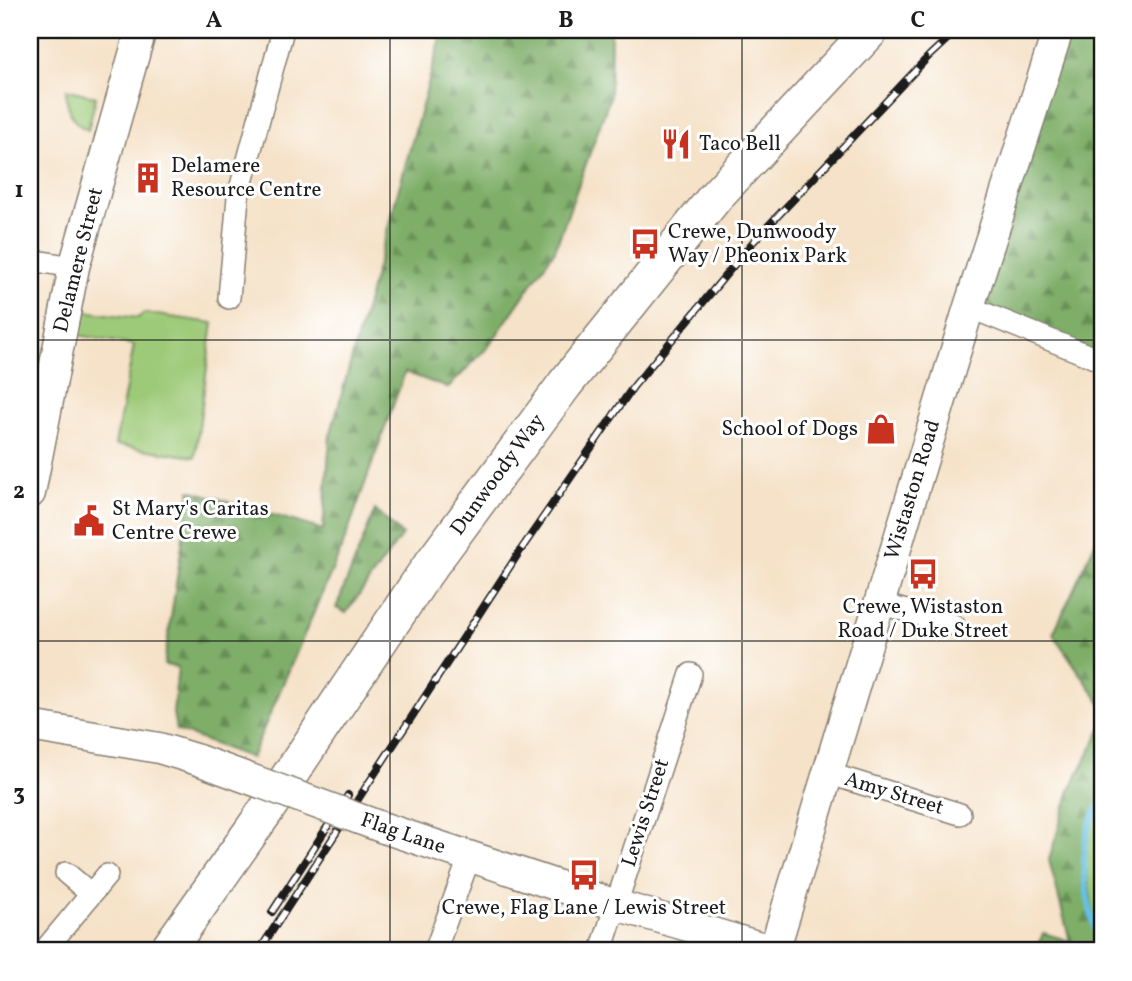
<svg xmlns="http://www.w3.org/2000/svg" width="1132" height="981" font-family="Vollkorn,serif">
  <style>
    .green { fill: #9dca78; stroke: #5c734a; stroke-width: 2 }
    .forest { fill: url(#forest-firs); stroke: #4d6542; stroke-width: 2 }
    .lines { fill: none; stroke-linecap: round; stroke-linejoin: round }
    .stream { stroke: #66c1e4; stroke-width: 6 }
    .street-casing { stroke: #887f72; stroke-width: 24 }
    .secondary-casing { stroke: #887f72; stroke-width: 33 }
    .primary-casing { stroke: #887f72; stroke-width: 38 }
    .street { stroke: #fff; stroke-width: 21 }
    .secondary { stroke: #fff; stroke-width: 30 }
    .primary { stroke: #fff; stroke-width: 35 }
    .rail-casing { stroke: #1c1c1c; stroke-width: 8 }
    .rail { stroke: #fff; stroke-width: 5; stroke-dasharray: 16; stroke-linecap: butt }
    .secondary-bridge-casing { stroke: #887f72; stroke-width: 33; stroke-linecap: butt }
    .secondary-bridge { stroke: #fff; stroke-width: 30 }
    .grid { fill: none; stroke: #1c1c1c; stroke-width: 2; stroke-opacity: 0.55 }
    .labels { text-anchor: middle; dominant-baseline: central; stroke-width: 6; stroke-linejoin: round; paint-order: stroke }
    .poi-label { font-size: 21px; fill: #1c1c1c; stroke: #fff; text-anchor: start }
    .street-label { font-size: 21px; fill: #1c1c1c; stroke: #fff }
    .neatline { fill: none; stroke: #1c1c1c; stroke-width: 2.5 }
    .grid-label { font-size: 23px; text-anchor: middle; font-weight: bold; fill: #1c1c1c }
  </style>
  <defs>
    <pattern id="forest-firs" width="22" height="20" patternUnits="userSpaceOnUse" patternTransform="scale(1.75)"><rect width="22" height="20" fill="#7eae68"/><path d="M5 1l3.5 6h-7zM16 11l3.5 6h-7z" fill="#668d55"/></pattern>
  </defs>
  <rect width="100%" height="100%" fill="#fff"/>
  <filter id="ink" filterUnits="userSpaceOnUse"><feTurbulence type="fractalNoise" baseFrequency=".0143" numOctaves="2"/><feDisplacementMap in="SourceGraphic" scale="14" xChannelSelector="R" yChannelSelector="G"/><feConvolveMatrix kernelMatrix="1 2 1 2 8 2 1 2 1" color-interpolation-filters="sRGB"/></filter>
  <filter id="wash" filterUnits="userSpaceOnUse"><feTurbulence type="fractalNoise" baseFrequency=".00686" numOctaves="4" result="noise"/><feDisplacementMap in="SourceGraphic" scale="28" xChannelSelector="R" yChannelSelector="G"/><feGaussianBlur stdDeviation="1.57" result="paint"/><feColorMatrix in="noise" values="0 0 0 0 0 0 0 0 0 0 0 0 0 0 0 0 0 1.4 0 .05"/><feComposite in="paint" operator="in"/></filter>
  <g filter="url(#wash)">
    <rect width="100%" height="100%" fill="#f5e2c8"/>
    <path class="green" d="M66,89L96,97L88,130C70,123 67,107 66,89Z
      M84,311L138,318L144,313L213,323L195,457L115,445L134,345L72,334L74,314Z
      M1102,802V951H1100C1089,901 1069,847 1102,802Z"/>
    <path class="forest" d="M443,30H611L610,97L555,250L489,346L448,388L405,372L343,545L251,758L176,730L173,713L178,667L164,665L190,490L323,530L330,436Z
      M1058,30H1102V361L969,307Z
      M375,510L402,535L346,613L336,608Z
      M1102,528V705L1053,634Z
      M1102,728V802L1092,816L1083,852L1100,951H1037L1043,933L1070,941L1049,860L1070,790Z"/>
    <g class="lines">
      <path class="stream" d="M1100,951C1089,901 1069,847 1102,802"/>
    </g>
  </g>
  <g filter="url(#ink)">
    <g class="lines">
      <g class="street-casing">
        <path id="street" d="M30,260L74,267
          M229,298L238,197L283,30
          M969,307L1102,361
          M879,603L954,625
          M827,773L960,814
          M66,873L91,894
          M44,951L107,875
          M435,951L470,856
          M601,951L691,674"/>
      </g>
      <g class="secondary-casing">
        <path id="secondary" d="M30,493L74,267L141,30
          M30,726L159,748L198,760
          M384,828L616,905L774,951
          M774,951L969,307L1058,30"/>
      </g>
      <g class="primary-casing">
        <path id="primary" d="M167,951L267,809L425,573L565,384L716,196L871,30"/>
      </g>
      <use href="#street" class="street"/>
      <use href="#secondary" class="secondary"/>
      <use href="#primary" class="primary"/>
      <g class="rail-casing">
        <path id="rail" d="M272,912L348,795
          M259,951L520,551L633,387L753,242L929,56L957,30"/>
      </g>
      <use href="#rail" class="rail"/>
      <g class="secondary-bridge-casing">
        <path id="secondary-bridge" d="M198,760L384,828"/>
      </g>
      <use href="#secondary-bridge" class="secondary-bridge"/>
    </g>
  </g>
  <path class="grid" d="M390,30V951M742,30V951M30,340H1102M30,641H1102"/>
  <defs>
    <g id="restaurant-bare" transform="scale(2.415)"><path d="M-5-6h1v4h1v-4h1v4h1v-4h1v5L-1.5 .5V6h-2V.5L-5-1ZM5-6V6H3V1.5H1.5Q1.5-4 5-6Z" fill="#c8321e" stroke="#fff" stroke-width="2.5" paint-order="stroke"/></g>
    <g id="building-bare" transform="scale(2.415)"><path d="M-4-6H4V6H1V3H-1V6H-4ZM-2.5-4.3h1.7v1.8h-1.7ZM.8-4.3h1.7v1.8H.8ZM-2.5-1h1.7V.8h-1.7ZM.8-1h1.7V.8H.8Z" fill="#c8321e" stroke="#fff" stroke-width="2.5" paint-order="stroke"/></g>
    <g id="bus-bare" transform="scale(2.415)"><path d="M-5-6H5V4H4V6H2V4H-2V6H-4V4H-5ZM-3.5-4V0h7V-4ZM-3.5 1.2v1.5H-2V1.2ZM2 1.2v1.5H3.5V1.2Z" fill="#c8321e" stroke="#fff" stroke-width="2.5" paint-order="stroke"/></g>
    <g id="shop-bare" transform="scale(2.415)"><path d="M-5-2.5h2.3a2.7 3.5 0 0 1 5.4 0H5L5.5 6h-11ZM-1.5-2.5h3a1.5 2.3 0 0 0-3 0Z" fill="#c8321e" stroke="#fff" stroke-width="2.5" paint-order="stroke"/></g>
    <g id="civic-bare" transform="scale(2.415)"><path d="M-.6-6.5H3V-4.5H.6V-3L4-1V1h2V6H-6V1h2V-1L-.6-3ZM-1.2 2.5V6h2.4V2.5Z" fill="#c8321e" stroke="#fff" stroke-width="2.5" paint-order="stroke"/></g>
  </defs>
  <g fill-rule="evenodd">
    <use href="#restaurant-bare" x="676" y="144"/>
    <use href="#building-bare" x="148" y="178"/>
    <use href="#bus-bare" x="645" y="244"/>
    <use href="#shop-bare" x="881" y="429"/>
    <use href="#civic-bare" x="89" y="521"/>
    <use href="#bus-bare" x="923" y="574"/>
    <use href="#bus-bare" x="584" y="875"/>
  </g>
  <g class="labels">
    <g class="poi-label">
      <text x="699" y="144">Taco Bell</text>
      <text x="171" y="166">Delamere<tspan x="171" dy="24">Resource Centre</tspan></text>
      <text x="668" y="232">Crewe, Dunwoody<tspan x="668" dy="24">Way / Pheonix Park</tspan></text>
      <text x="858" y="429" text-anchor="end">School of Dogs</text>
      <text x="112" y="509">St Mary's Caritas<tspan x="112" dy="24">Centre Crewe</tspan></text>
      <text x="923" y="607" text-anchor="middle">Crewe, Wistaston<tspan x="923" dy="24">Road / Duke Street</tspan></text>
      <text x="584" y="908" text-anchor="middle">Crewe, Flag Lane / Lewis Street</text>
    </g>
    <g class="street-label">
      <text transform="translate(79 260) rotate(-76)">Delamere Street</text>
      <text transform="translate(498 475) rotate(-54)">Dunwoody Way</text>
      <text transform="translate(913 490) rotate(-73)">Wistaston Road</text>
      <text transform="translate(894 794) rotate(17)">Amy Street</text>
      <text transform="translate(646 813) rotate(-72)">Lewis Street</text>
      <text transform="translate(403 834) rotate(19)">Flag Lane</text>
    </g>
  </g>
  <rect width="1132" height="981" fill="none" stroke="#fff" stroke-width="77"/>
  <rect x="38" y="38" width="1056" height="904" class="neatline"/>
  <g class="grid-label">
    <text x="214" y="27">A</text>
    <text x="566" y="27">B</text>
    <text x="918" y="27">C</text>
    <text x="19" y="197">1</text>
    <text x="19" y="498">2</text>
    <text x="19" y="800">3</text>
  </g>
</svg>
